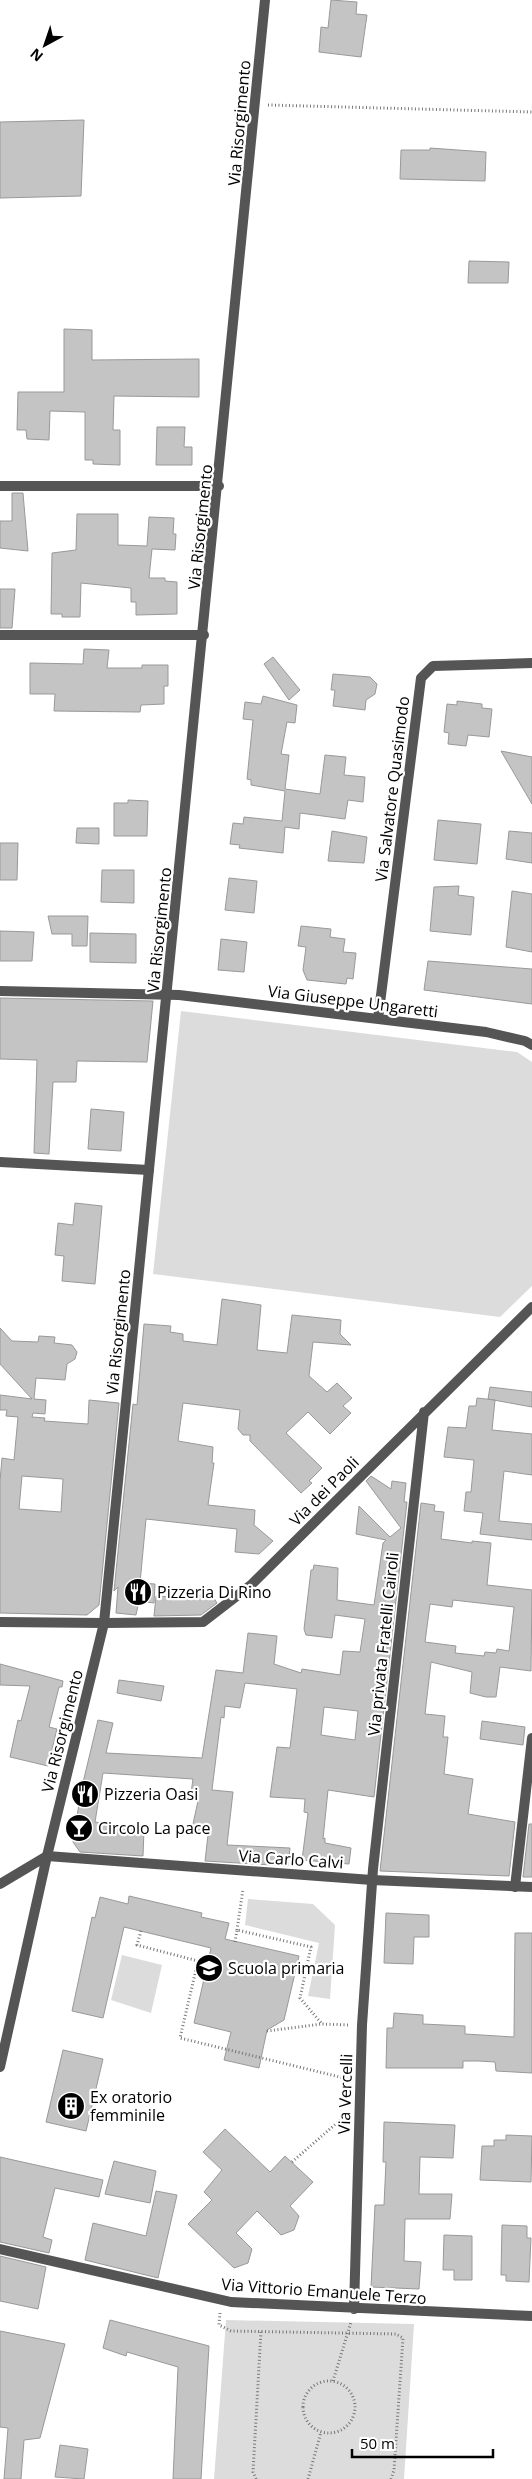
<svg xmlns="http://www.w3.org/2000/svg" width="532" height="2479" font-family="'Open Sans',sans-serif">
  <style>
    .green { fill: #dcdcdc }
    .building { fill: #c4c4c4; stroke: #999; fill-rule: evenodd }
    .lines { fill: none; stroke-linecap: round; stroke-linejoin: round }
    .path { stroke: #777; stroke-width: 3; stroke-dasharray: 1 2.5; stroke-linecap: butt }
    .minor { stroke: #555; stroke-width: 10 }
    .tertiary { stroke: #555; stroke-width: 10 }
    .labels { text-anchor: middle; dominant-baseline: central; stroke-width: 4.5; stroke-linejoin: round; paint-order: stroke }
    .street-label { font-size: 16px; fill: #000; stroke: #fff }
    .poi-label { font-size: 16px; fill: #000; stroke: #fff; text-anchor: start }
  </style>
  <rect width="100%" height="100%" fill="#fff"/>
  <path class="green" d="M181,1011L517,1052L532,1062V1286L500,1317L153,1274Z
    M248,1899L313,1904L335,1925L330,1999L308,1996L319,1943L245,1925Z
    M122,1955L162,1965L151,2013L111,2000Z
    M226,2320L414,2324L404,2479H214Z"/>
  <path class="building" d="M331,0L357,2L356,14L367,15L361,57L319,52L321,27L328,28Z
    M84,120L81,196L0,198V122Z
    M430,148L486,152L485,181L400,179L401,150H430Z
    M469,261L509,262L508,283H468Z
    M64,329L92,330V360L199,359V397L114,396L113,430H120V465L93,464V460H85V412L50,411L49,440L27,439L26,430H17L18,392H64Z
    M157,427H185L184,447H192V465H156Z
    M12,493H23L28,551L0,548V521H12Z
    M77,514H118V545L147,546L149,517L174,518L173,534H176L175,550L152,549L149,578H165V581L177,582V614L136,615V602H131V588L81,583L80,617H62V614H51L52,553L76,550Z
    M0,589H15L12,628H0Z
    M84,649L109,650L107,668H142V665H168V686H164V704L141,705L140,712L54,711L55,694H30V663L83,664Z
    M273,657L300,690L289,700L264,664Z
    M333,674L370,677L377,684L375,694L366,700L365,710L333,706L335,690H331Z
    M263,696L297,705L295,723L287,722L281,754L289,755L285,789L320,794L325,755L346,757L344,775L365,777L363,802L348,800L345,819L300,813L299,829L285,827L283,853L239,848L240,845L230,844L233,823L243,824L244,817L282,821L285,791L251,785V780L247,779L253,720L243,719L245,702L261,704Z
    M457,701L482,704V708L492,709L489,737L468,735L466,746L448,744L449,733L444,732L447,704L457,705Z
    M501,751L532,757V804Z
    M128,800L148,801L147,836H114V803H128Z
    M438,820L481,824L477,864L434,860Z
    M77,828H99V844L76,843Z
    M332,831L367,837L364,863L328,861Z
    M509,831L532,833V863L506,859Z
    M0,843H18L17,880H0Z
    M102,870H134V903L101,902Z
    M229,878L257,881L254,913L225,910Z
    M459,886L458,895L474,897L471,935L430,931L434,887Z
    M512,891L532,894V952L506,947Z
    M48,916H88L87,946H72V934H52Z
    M301,926L331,929L330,937L345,939L343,952L356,953L353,979L347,978L346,984L307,980L303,970L306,947L298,946Z
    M0,931L34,932L32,961H0Z
    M90,933L136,934V963L90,962Z
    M221,939L247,942L244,972L218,970Z
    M428,961L532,969V1004L424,990Z
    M0,998L153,1001L147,1062L77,1061L76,1082H53L49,1154L34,1153L37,1060L0,1059Z
    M91,1109L124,1112L121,1151L88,1149Z
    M75,1203L102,1206L95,1284L62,1281L64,1256L55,1255L58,1223L73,1225Z
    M222,1299L261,1305L257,1350L287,1353L292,1315L341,1320L340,1334L351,1345L313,1342L309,1376L327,1392L337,1383L352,1398L343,1406L351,1413L330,1434L308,1412L286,1433L322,1468L309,1481L312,1483L301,1493L250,1441V1435H243L238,1429L240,1410L183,1403L178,1441L213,1447L212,1463H214L208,1505L255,1510L254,1525L273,1541L259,1554L235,1552L237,1529L146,1519L140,1583L155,1584L154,1603L139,1601L136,1615L116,1613L118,1587L114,1591L133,1404L137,1405L144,1324L171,1326L170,1332L183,1334V1341L217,1345Z
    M0,1328L12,1341L38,1342L39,1336L55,1337L54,1343L72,1345L77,1352L75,1359L67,1364L65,1380L36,1378L34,1399L46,1400L45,1414L33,1413L32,1417L45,1418L44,1421L88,1424L89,1400L119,1403L99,1605L87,1615L0,1613V1481L2,1458L14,1460L18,1417L6,1416L7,1410H0V1395L32,1399L0,1364ZM22,1476L63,1479L61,1512L19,1509Z
    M490,1387L532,1392V1407L488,1399Z
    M477,1398L495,1400L492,1430L532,1434V1475L504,1471L499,1521L532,1524V1540L480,1534L483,1513L464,1511L466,1492H471L474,1460L444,1457L448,1427L466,1428L469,1406H476Z
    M371,1476L391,1489L392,1481L406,1483L404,1502H407L374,1797L328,1790L323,1839L325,1838V1843L351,1848L349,1864L302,1860L308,1813L304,1812L305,1799L270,1797L277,1747L290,1748L297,1689L245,1683L240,1708L225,1706L224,1718L221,1717L212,1790L233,1792L227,1845L290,1848L288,1866L205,1861L208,1835L191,1833L198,1801L190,1800L193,1779L103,1773L95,1822L144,1830L143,1856L80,1852L73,1842L81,1791L98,1720L113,1723L106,1753L202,1758L216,1670L243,1673L248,1633L277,1636L274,1664L301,1673L302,1669L340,1675L343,1651L360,1652L365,1619L335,1615L332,1638L306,1635L304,1629L311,1570H313L314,1565L338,1568L337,1600L374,1605L383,1543L386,1540L356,1534L359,1506L390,1537L401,1528L366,1481ZM324,1707L358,1711L355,1740L321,1735Z
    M421,1503L435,1505L434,1511L444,1512L441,1539L472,1543V1541L491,1543L487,1585L532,1590L531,1671L500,1667L496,1697H486L470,1693L472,1672L431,1662L425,1714L445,1716L443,1737H448L444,1774L473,1779L468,1814L515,1822L509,1876L380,1871ZM453,1600L514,1607L509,1651L497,1649L496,1653L485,1652L484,1656L455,1653L456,1646L425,1642L430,1604L452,1607Z
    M208,1589L217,1603L201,1615L154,1616L156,1596L188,1598L197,1593L199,1596Z
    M0,1664L63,1681L62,1687H59L49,1727L57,1729L48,1766L10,1757L18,1720L21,1721L30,1686L0,1685Z
    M119,1680L164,1686L161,1701L117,1693Z
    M482,1721L525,1727L523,1745L480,1739Z
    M529,1824H532V1877H523Z
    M129,1896L202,1913L201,1917L229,1923L225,1939L299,1956L284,2020L267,2030L259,2068L224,2060L231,2032L194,2023L211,1948L124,1927L103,2018L72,2011L92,1917L95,1918L100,1897L128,1904Z
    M386,1913L429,1915V1937H414L413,1964L384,1963Z
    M515,1933H532V2073L496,2071L495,2062L478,2061H463V2068H386L387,2028H393L394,2013L423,2015V2024L465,2026V2034L514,2037Z
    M63,2050L103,2059L86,2131L46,2122Z
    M384,2122L455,2125L453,2158L420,2157L419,2194H452L450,2219H405L404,2261L421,2262L419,2289L371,2287L375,2205H384L386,2162H383Z
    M225,2129L270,2172L285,2156L313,2182L290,2206L299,2216L294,2230L281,2235L257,2211L236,2233L252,2249L248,2263L234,2268L188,2224L212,2200L204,2192L222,2170L203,2152Z
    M506,2135L532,2136L531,2182L480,2180L482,2146H494V2140H506Z
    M0,2157L103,2180L99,2197L55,2188L43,2237L52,2240L49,2253L0,2242Z
    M114,2161L156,2171L150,2203L105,2194Z
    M156,2191L177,2195L158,2278L85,2260L93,2223L146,2236Z
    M502,2225L527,2226V2238H531L529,2282L506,2281V2275H501Z
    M444,2235L472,2236V2280H454V2270H443Z
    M0,2256L46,2267L38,2309L0,2301Z
    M110,2320L209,2346L201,2479H173L178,2367L127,2352L126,2356L103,2348Z
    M0,2331L65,2344L40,2438L24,2440L21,2479H4L8,2428L0,2427Z
    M60,2445L88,2449L84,2479L55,2477Z"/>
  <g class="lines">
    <path class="path" d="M268,105L532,112
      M237,1930L243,1889
      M141,1931L137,1945L198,1961L180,2038L348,2079
      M235,1942L237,1930L311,1947L300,1998L322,2024
      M267,2031L322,2024L348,2025
      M292,2162L346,2115
      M220,2313L219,2325L231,2331L396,2334L403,2338L394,2470L391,2479
      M303 2407a26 26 0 1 1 52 0a26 26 0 1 1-52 0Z
      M333,2381L351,2322
      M256,2479L253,2472L261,2331
      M308,2479L321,2432"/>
    <path class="minor" d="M0,486H219
      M0,635H204
      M0,991L179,995L486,1032L525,1041L532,1045
      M378,1019L421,678L433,666L532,663
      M0,1162L149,1170
      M104,1623L203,1622L251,1585L532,1307
      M0,1884L47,1856
      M515,1887L532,1738
      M0,2067L47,1856
      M0,2249L231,2302L532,2316
      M354,2309L362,2025L373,1869L424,1412"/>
    <path class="tertiary" d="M265,0L104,1623L47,1856L372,1880L532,1887
      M0,1622L104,1623"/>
  </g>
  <defs>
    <g id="restaurant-disc" transform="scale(1.4375)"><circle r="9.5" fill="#000" stroke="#fff"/><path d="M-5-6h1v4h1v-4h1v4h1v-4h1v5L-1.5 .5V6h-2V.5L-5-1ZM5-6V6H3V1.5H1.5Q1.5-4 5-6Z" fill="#fff"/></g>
    <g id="bar-disc" transform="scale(1.4375)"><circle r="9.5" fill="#000" stroke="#fff"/><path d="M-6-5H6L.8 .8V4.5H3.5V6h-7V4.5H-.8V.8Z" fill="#fff"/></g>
    <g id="school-disc" transform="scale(1.4375)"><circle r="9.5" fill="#000" stroke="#fff"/><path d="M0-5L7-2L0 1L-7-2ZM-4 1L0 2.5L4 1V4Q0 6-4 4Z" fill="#fff"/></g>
    <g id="building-disc" transform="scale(1.4375)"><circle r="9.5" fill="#000" stroke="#fff"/><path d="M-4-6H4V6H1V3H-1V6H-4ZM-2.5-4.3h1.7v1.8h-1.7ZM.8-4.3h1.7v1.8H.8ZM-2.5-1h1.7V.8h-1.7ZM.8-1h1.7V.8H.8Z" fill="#fff"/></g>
  </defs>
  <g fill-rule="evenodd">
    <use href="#restaurant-disc" x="138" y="1592"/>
    <use href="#restaurant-disc" x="85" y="1794"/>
    <use href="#bar-disc" x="79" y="1828"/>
    <use href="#school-disc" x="209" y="1968"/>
    <use href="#building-disc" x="71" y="2106"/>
  </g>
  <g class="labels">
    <g class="street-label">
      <text transform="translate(239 123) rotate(-85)">Via Risorgimento</text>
      <text transform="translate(200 527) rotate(-84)">Via Risorgimento</text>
      <text transform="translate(392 789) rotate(-83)">Via Salvatore Quasimodo</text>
      <text transform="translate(159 930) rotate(-84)">Via Risorgimento</text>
      <text transform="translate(353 1001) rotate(7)">Via Giuseppe Ungaretti</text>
      <text transform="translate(118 1332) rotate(-84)">Via Risorgimento</text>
      <text transform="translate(324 1491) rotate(-45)">Via dei Paoli</text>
      <text transform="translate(383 1644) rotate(-84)">Via privata Fratelli Cairoli</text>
      <text transform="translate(62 1731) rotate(-76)">Via Risorgimento</text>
      <text transform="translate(291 1859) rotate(4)">Via Carlo Calvi</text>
      <text transform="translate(345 2094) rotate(-88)">Via Vercelli</text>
      <text transform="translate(324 2291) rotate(4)">Via Vittorio Emanuele Terzo</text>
    </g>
    <g class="poi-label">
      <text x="157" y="1592">Pizzeria Di Rino</text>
      <text x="104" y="1794">Pizzeria Oasi</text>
      <text x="98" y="1828">Circolo La pace</text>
      <text x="228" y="1968">Scuola primaria</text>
      <text x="90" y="2097">Ex oratorio<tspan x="90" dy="18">femminile</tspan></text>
    </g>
  </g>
  <g transform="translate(45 45) rotate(220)" stroke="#ffffff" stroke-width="4" paint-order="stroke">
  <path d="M0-4L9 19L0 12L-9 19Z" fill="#000000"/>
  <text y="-8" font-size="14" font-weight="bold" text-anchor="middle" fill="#000000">N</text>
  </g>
  <path d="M352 2449v8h141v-8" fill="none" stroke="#000000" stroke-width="2.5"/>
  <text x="360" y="2449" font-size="15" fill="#000000" stroke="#ffffff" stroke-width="4" paint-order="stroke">50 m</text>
</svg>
